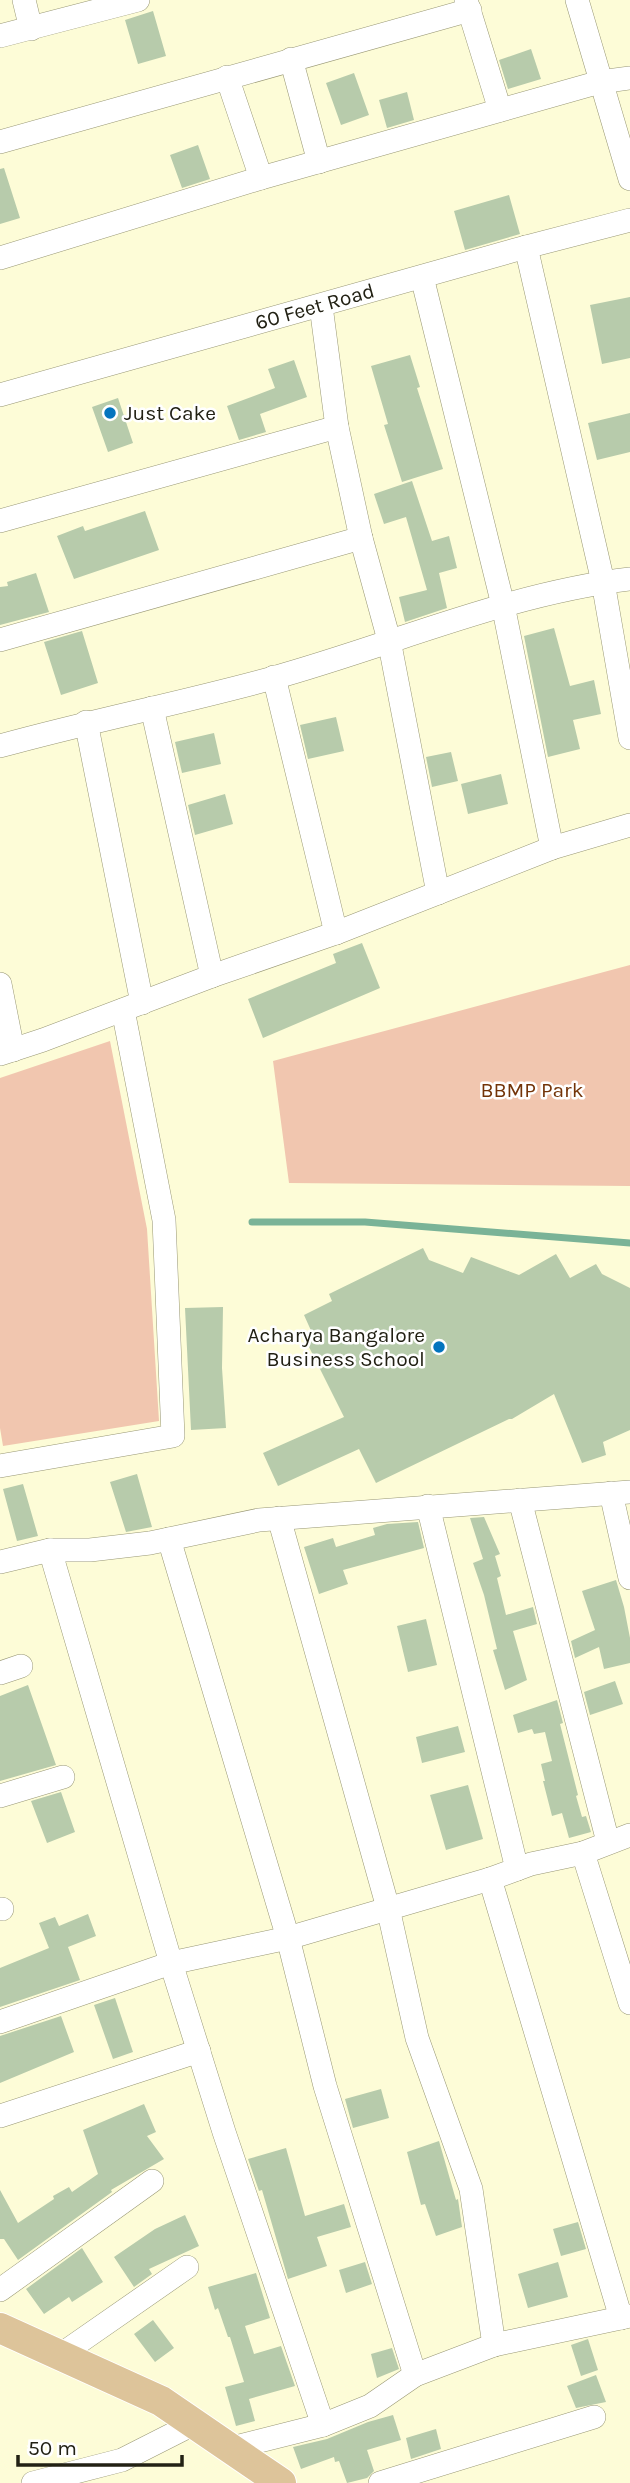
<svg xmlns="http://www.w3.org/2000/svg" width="630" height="2483" font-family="Karla,sans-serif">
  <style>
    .green { fill: #f1c6af }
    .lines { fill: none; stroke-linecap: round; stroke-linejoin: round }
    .stream { stroke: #7ab397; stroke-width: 7 }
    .building { fill: #b7cbab }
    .minor-casing { stroke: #989775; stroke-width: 24 }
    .major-casing { stroke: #fff; stroke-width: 32 }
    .minor { stroke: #fff; stroke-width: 23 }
    .major { stroke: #ddc49a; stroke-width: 30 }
    .poi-dot { fill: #0374be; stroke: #fff; stroke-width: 2.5 }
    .labels { text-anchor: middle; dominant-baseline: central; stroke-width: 5; stroke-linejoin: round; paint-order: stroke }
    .street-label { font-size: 21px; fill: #222114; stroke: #fff }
    .poi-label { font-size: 21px; fill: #222114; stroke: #fff; text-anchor: start }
    .park-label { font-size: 21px; fill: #733408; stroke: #fff }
  </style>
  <rect width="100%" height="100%" fill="#fdfcd7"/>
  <path class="green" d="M630,965V1186L289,1183L273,1061Z
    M110,1041L147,1229L159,1421L3,1446L0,1428V1078Z"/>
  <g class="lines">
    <path class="stream" d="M252,1222H365L630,1243"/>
  </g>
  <path class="building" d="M153,11L166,56L138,64L125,20Z
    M531,49L541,79L508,89L499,60Z
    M354,73L369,115L341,125L326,83Z
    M407,92L414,120L387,128L379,100Z
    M198,145L210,179L182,188L170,155Z
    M4,168L20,218L0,224V169Z
    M509,195L520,234L465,250L454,211Z
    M630,297V358L602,364L590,305Z
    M410,355L420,387L417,388L443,469L402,482L384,425L388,424L371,366Z
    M294,360L307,397L260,414L266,432L239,440L227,406L275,388L268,369Z
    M118,398L133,443L108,452L92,407Z
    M630,413V452L597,460L588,423Z
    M412,481L432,541L449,536L457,568L439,573L447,608L405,622L399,597L427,590L406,517L384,524L374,494Z
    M145,511L159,550L74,579L57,536L83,526L85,531Z
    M36,573L49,612L0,625V587L8,586L7,582Z
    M554,628L570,686L594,680L601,714L573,720L580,749L548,757L524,636Z
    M82,631L98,683L61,695L44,642Z
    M336,717L344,751L308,759L300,725Z
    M214,733L221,764L182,773L175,742Z
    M451,752L458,781L432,787L426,757Z
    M501,774L508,804L468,814L461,784Z
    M225,794L233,824L195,835L188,805Z
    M362,943L380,988L263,1038L248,999L336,963L333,954Z
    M423,1248L429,1260L463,1273L471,1257L519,1275L556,1254L570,1278L596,1264L602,1274L630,1288V1430L603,1442L606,1455L582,1463L554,1394L512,1419H509L376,1483L359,1449L278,1486L263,1453L344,1417L305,1339L313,1335L304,1315L332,1301L329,1294Z
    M223,1307L222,1368L226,1428L191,1430L185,1308Z
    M137,1474L152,1527L126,1532L110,1482Z
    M23,1484L38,1536L17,1541L3,1489Z
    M484,1517L500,1554L495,1556L501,1576L497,1578L506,1615L533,1607L537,1624L513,1631L527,1680L505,1690L493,1650L497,1649L484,1595L473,1563L483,1559L470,1518Z
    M418,1522L424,1548L343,1570L348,1584L319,1594L304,1547L333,1538L336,1547L375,1535L373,1528L387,1524Z
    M616,1580L624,1607L630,1638V1663L604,1669L599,1647L575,1658L571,1641L595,1630L582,1591Z
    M426,1619L437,1665L408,1672L397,1626Z
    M615,1681L623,1704L590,1715L584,1692Z
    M28,1685L56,1765L0,1781V1696Z
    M557,1700L563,1723L560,1724L578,1795L576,1796L582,1817L586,1816L591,1832L569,1838L562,1813L552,1816L543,1781H545L541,1764L552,1761L545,1732L534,1734L532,1729L518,1733L513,1715Z
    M458,1726L465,1752L422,1763L416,1737Z
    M468,1785L483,1839L446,1850L430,1795Z
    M61,1792L75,1832L47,1843L31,1801Z
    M88,1914L96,1936L68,1947L80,1980L0,2007V1968L49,1948L39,1923L55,1917L59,1926Z
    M115,1998L133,2052L113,2059L94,2005Z
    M61,2016L74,2052L0,2083V2036Z
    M381,2089L389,2118L353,2128L345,2099Z
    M144,2104L156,2132L147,2136L164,2159L111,2190L112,2192L18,2260L4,2239H0V2190L18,2223L54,2199L53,2196L69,2187L72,2192L98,2174L83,2130Z
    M439,2141L456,2200L458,2199L462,2227L436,2236L425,2204L421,2205L407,2152Z
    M286,2148L305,2216L344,2204L351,2227L317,2237L327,2266L288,2279L262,2190L259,2191L248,2159Z
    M185,2215L199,2246L149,2269L152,2274L134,2287L114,2257L155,2229Z
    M578,2222L586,2249L561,2256L553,2229Z
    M82,2248L103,2282L72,2302L69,2297L44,2314L26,2289Z
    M365,2262L372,2284L346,2293L339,2270Z
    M558,2262L568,2297L528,2308L518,2274Z
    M256,2273L270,2318L245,2326L254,2354L281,2346L295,2386L249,2399L255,2421L236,2426L225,2387L244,2382L230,2337H228L218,2308L215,2310L208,2287Z
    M153,2320L174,2348L155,2362L134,2334Z
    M588,2339L598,2370L581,2376L571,2345Z
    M392,2348L399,2369L377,2378L371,2354Z
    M596,2375L606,2402L576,2408L567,2386Z
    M393,2415L401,2440L367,2450L374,2471L367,2478L347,2483L339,2461L335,2462L334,2457L301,2469L293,2447L327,2439L368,2422Z
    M436,2429L441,2449L411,2459L406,2438Z"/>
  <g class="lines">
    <g class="minor-casing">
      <g id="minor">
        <path d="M24,0L31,29"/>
        <path d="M466,0L500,110"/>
        <path d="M577,0L630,179"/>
        <path d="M0,36L138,0"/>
        <path d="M291,59L319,162"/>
        <path d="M227,77L261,178"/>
        <path d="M0,142L470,10"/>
        <path d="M526,247L603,582L630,738"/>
        <path d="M0,258L261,178L600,82L630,78"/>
        <path d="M422,277L503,605L552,848"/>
        <path d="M321,306L337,427L361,538L389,640L438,893"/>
        <path id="s1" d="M0,395L526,247L630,220"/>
        <path d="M0,521L337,427"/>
        <path d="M0,640L361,538"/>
        <path d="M274,677L336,933"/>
        <path d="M152,708L212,976"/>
        <path d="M86,722L142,1003"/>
        <path d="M0,746C90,721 182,703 273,678C392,645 506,594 630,579"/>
        <path d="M0,984L13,1050"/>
        <path d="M0,1054L43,1040L212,976L336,933L552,848L630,825"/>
        <path d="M0,1466L173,1436L164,1220L123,1010"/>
        <path d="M611,1493L630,1578"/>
        <path d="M520,1500L608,1842"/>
        <path d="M428,1506L517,1869"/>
        <path d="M279,1518L388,1908L417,2038L471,2189L494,2345"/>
        <path d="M169,1539L288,1938L325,2086L415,2375"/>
        <path d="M50,1550L171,1963L224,2132L323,2425"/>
        <path d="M0,1562L50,1550H90L150,1543L259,1520L630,1492"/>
        <path d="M0,1673L21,1666"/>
        <path d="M0,1796L63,1777"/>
        <path d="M583,1853L630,2003"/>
        <path d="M490,1879L621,2318"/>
        <path d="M0,1909H2"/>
        <path d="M0,2022L171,1963L288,1938L490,1879L531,1864L583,1853L630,1835"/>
        <path d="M0,2116L199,2051"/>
        <path d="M0,2290L152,2181"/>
        <path d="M59,2356L187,2267"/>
        <path d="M232,2448L323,2425L370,2406L415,2375L494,2345L630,2316"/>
        <path d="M33,2483L122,2460L195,2423"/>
        <path d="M380,2483L594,2417"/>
      </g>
    </g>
    <g class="major-casing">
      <path id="major" d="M0,2328L161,2401L281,2483"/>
    </g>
    <use href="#minor" class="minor"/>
    <use href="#major" class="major"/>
  </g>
  <g class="poi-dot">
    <circle cx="110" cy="413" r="7"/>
    <circle cx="439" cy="1347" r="7"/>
  </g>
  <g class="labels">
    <g class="street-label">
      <text stroke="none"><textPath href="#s1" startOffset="327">60 Feet Road</textPath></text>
    </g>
    <g class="poi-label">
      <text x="124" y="413">Just Cake</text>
      <text x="425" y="1335" text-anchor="end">Acharya Bangalore<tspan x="425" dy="24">Business School</tspan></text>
    </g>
    <g class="park-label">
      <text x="532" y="1090">BBMP Park</text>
    </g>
  </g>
  <path d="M18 2455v10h164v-10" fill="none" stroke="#222114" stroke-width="3.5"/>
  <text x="28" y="2455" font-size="21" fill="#222114" stroke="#ffffff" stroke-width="5" paint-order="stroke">50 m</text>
</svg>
